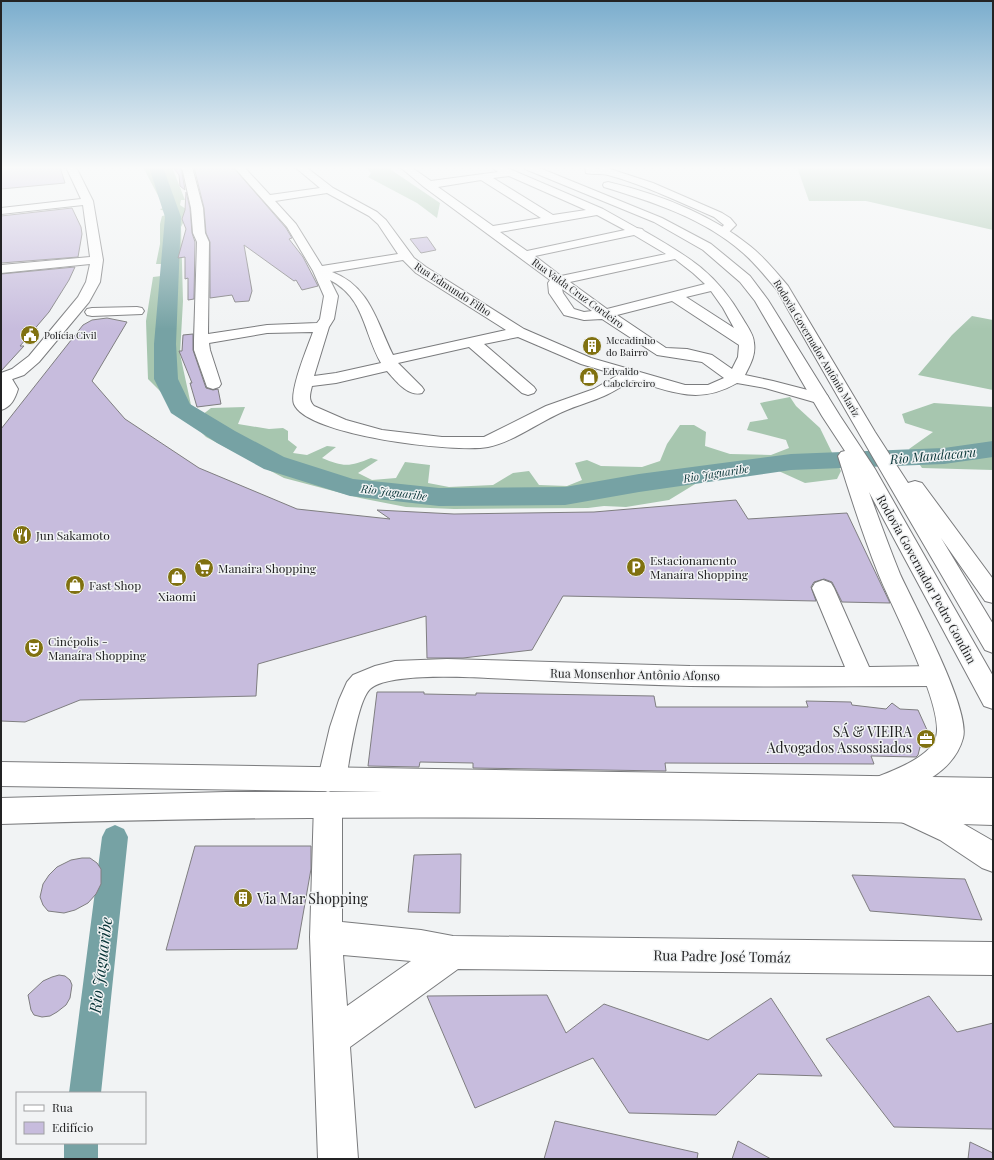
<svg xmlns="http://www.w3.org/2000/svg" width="994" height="1160" font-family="'Playfair Display',serif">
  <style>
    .forest { fill: #a7c6af }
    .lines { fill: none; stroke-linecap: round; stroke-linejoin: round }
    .canal { fill: #76a2a4; fill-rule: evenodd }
    .river { fill: #76a2a4; fill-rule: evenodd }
    .building { fill: #c7bcdd; stroke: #7f7e80 }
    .minor-casing { stroke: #7a7b7d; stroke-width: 2 }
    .major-casing { stroke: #7a7b7d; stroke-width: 2 }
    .highway-casing { stroke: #7a7b7d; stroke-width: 2 }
    .minor { fill: #fff; fill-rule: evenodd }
    .major { fill: #fff; fill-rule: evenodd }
    .highway { fill: #fff; fill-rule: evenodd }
    .labels { text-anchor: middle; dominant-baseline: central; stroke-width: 3; stroke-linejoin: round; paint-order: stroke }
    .far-street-label { font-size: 10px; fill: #232324; stroke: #f1f3f4 }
    .far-poi-label { font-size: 10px; fill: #232324; stroke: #f1f3f4; text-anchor: start }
    .far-water-label { font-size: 11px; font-style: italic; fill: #083437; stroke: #f1f3f4 }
    .poi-label { font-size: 12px; fill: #232324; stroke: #f1f3f4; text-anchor: start }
    .street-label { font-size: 12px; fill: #232324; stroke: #f1f3f4 }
    .water-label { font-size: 13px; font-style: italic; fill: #083437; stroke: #f1f3f4 }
    .near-poi-label { font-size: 14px; fill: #232324; stroke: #f1f3f4; text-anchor: end }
    .near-street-label { font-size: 14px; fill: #232324; stroke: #f1f3f4 }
    .near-water-label { font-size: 16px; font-style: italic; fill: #083437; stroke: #f1f3f4 }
  </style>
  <rect width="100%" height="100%" fill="#f1f3f4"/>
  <path class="forest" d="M143,167H172L185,200H181L180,205L189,211L181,227L183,301L180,354L191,405L202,415L211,408L245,407L238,424L269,429L283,428L288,431V440L297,447L293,453L307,455L327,446L336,447L322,458C343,467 350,467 371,458L378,460L358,473L372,480L396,478L405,462L430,465L428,483L449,487L493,485L513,473L529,471L539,485L567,486L582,480L575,463L587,460L601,466L642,467L660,461L667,444L680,425H694L706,432L705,446L730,454L771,455L789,448L786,440L747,430L750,422L768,419L760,403L790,397L796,406L820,428L841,471L837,479L805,483L772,468L705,478L669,500L626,507L604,506L588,508L454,509L406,507L360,498L284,478L206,437L148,379L146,321L153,277L161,276L163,264H156L160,244V224L162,216L167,215L168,211L161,210L160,209L164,208L163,205Z
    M366,167H387L440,203L437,218L417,203L368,177L371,173Z
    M797,167H993V230L866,201H809Z
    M972,316L993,320V390L918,375L952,335Z
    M934,403L993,407V470L922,468L909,449L933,432L905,423L902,414Z"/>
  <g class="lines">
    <path class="canal" d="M115,825L124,829L128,837L101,1093H69L102,837L106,829Z
      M64,1143H98V1159H64Z"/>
    <path class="river" d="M149,167H163L181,217L176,344L178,379L190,404L235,431L284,457L353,479L439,488L565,487L639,474L791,454L944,448L993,441V457L944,464L791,470L639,492L565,505L439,506L350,496L264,469L217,443L171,413L154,379V344L165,217Z"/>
  </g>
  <path class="building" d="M9,167H60L65,183L1,189V168Z
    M173,167H181L185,190L180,186L179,175Z
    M194,167H233L286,228L292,238L289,239L303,257L318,286L302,290L296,280L294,281L244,245L252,291L249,301L235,302L232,295L210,298V242L206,233L204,208Z
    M186,192L190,208L192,233L195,242L194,299L188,300V278L185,279V257L178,258L186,229L182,219L185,210Z
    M72,208L81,227L82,234L78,257L1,263V216Z
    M427,237L436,250L421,253L410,239Z
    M75,267L69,280L49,312L20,346H24L1,371V274Z
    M107,318L127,322L92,381L125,419L199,468L297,509L390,519L377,510L454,514L594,512L736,500L748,519L847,513L890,603L842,602L832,582L824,579L814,582L811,587L816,601L563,596L532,650L463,658H427L426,616L258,664L256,696L80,700L25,722L1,721V429L83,325L92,320Z
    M193,334V350L206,388L213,390L218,389L221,404L197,407L190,383H192L179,351H182L183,335Z
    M377,692H424V694L476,695V693L654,696L656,707H808L806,701L851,702L852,705L886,709L892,703L900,709L918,710L932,741L920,747L918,755L916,757L871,756L874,764L665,763L666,771L473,768V763L420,762L419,767L368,766Z
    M195,846H311V869L297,949L166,950Z
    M461,854L460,913L408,912L414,855Z
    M82,858H90L97,863L101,869V884L96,894L88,903L75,910L64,913L48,911L43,905L40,897L43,884L49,875L57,867L71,860Z
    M852,875L965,879L982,920L870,911Z
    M59,975L65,976L70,980L72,985L70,998L66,1005L57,1012L50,1016L42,1017L34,1015L31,1010L28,995L43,981L52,977Z
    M547,995L566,1033L604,1004L708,1040L771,998L822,1076L758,1074L716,1115L629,1113L593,1058L475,1108L427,996Z
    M929,996L957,1032L993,1023V1129L894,1127L826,1039Z
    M555,1121L698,1153L697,1159H544Z
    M738,1141L771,1159H732Z
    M970,1142L993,1153V1159H968Z"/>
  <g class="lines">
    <g class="minor-casing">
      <path id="minor" d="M66,167H76L93,201L103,260L100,282L89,302L39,362L24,375L1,383V373L12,369L29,356L78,297L86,282L90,264L1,273V265L90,257L83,205L1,214V208L81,199Z
        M182,167H192L203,208L205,233L209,242L208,334L267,325L317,323L320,319L324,296L313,271L287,227L234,167H244L270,195L320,188L295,167H306L333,188L377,212L386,220L414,258L426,267L524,329L591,358L685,385H708L724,378L702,362L657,355L602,319L584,320L564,315L549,293L548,283L550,280L424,187L400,167H411L431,181L498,172L491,167H505L603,209L637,228L642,229L644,231C689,257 716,272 743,319C747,326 754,335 754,343C756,355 750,365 745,375L773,381L827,395L829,399L827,403L821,404L765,388L737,383C699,405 672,392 633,380C623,385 614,392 604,396C588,403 571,407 556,415C535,425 510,443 488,447C456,453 307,436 294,404C289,391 308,346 313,332L267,333L209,343L210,350L221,384L219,387L213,389L207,387L194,350V340L197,242L193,233L191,208ZM509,176L586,210L553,215L493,178ZM481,180L541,218L493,226L438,187ZM327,193L369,216L378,224L398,254L322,266L296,224L275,201ZM597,215L625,230L527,251L500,232ZM634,235L666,254L561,276L535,256ZM675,259L693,273L705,284L607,309L570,282ZM403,260L416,273L506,330L393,355C377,323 370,286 332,272ZM330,280C365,298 363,332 381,363L336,373L314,376L329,327L334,319L338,296ZM562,289L592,311L584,312L574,309L563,293ZM711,291L723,308L734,328L686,297ZM672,301L739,345L738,357L732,369L712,355L687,349L666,348L617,315ZM518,337L581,364L618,375L594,389L546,406L484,437H442L382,430L346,420L314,406C308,400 310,394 312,386L336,383L387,371C396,381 408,397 422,393L424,390L422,387L398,363L469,347L522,393L528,395L534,393L536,390L534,387L484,344Z
        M585,167H593L598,169L601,167H609L610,169L653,183L722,213L730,218L736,225L728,233H720L718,231L724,225L714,217C679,202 645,185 608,175C601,173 594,175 586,173Z
        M137,307L142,308L144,311L142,314L92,316L87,315L85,312L87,309L92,308Z
        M823,580L831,583L834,588L869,667L935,666L944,669L947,676L944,683L935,686C853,686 771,687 690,686C622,684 555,681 488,678C463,677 388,673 370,689C357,702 350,759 346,778L342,786L332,790L322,786L318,778L330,727L339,700L347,682L353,675L375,666L395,661L447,659L690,666L845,667L812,588L815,583Z
        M328,791L338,795L342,804V922L421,930L453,936L992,942L993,975L458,969L350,1047L358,1159H318L310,937L314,804L318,795ZM343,955L411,961L347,1006Z"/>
    </g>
    <g class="major-casing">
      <path id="major" d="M1,375L12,379L18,389C15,399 11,407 1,410Z
        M1,762L993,778V825C875,821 757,820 639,819C426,816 214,817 1,824V798L226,792H382L1,786Z"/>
    </g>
    <g class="highway-casing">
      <path id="highway" d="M523,167H537L662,218L711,244L750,276L768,300L840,416L875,469L993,676V709L984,706L869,492C879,519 889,547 900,574C914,605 971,709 963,738C953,775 912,789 879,801L869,798L865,789L869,780C887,773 931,758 936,737C945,707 891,606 878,573C863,535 850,495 838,456L841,452L845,451L822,416L755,301L740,282L703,250L654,222L525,169Z
        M608,182C658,194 709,213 750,246C764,257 776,272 788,286L875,432L908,483L915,481L922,483L993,579V603L985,601L941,538L993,624V653L985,650C916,530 845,411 777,290C766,277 755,263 742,252C703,218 653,202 604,187L603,185L604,183Z
        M903,796L960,822L993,841V872L982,868L940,840L893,818L889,809L893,800Z"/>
    </g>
    <use href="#minor" class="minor"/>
    <use href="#major" class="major"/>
    <use href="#highway" class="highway"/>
  </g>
  <linearGradient id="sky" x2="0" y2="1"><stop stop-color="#7aadcd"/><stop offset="0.51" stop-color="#f9fafa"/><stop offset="1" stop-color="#f9fafa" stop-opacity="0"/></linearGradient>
  <rect width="994" height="329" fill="url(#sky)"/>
  <defs>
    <g id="civic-disc" transform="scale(1)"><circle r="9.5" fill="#807110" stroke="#f1f3f4"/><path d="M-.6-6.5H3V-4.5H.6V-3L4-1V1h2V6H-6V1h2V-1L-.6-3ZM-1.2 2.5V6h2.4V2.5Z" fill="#fff"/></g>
    <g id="building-disc" transform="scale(1)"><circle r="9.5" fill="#807110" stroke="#f1f3f4"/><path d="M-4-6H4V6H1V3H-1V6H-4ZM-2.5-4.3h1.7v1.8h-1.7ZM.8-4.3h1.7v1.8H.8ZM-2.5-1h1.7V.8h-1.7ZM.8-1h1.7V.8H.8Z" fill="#fff"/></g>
    <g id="shop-disc" transform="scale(1)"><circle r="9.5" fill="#807110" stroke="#f1f3f4"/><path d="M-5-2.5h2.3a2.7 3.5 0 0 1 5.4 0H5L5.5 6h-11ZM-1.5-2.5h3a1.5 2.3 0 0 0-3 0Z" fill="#fff"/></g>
    <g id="restaurant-disc" transform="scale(1)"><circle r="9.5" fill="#807110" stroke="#f1f3f4"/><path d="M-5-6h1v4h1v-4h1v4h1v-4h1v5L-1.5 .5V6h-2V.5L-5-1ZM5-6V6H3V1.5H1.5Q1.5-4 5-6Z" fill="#fff"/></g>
    <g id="parking-disc" transform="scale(1)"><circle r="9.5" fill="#807110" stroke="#f1f3f4"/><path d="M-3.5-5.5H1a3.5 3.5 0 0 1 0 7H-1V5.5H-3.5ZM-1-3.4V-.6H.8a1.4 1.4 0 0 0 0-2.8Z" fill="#fff"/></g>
    <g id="supermarket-disc" transform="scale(1)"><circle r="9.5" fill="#807110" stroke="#f1f3f4"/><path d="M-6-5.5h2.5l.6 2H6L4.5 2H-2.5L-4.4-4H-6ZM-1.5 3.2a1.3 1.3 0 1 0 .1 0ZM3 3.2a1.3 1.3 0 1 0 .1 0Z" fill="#fff"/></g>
    <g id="theatre-disc" transform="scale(1)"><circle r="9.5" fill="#807110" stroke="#f1f3f4"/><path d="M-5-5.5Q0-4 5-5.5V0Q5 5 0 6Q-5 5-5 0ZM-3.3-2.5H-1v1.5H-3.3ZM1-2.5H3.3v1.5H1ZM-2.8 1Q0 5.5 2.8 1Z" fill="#fff"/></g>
    <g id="office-disc" transform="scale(1)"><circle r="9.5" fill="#807110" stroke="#f1f3f4"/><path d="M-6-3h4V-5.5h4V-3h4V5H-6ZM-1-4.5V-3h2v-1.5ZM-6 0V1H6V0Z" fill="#fff"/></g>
  </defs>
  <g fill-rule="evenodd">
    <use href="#civic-disc" x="30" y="335"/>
    <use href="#building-disc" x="592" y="346"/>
    <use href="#shop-disc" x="589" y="377"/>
    <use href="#restaurant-disc" x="22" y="535"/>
    <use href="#parking-disc" x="636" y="567"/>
    <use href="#supermarket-disc" x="204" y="568"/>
    <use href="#shop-disc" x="177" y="577"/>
    <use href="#shop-disc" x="75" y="585"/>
    <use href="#theatre-disc" x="34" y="648"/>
    <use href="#office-disc" x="926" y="739"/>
    <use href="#building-disc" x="243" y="898"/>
  </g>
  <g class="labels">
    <g class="far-street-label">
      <text transform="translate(453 289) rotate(33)">Rua Edmundo Filho</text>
      <text transform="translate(578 293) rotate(36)">Rua Valda Cruz Cordeiro</text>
      <text transform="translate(817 348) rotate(59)">Rodovia Governador Antônio Mariz</text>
    </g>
    <g class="far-poi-label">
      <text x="44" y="335">Polícia Civil</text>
      <text x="606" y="340">Mecadinho<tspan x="606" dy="12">do Bairro</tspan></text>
      <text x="603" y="371">Edvaldo<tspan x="603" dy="12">Cabelereiro</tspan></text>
    </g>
    <g class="far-water-label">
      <text transform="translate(716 473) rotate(-9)">Rio Jaguaribe</text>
      <text transform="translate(394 492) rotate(7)">Rio Jaguaribe</text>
    </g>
    <g class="poi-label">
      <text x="36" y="535">Jun Sakamoto</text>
      <text x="650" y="560">Estacionamento<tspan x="650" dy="14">Manaíra Shopping</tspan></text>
      <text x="218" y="568">Manaira Shopping</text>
      <text x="89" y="585">Fast Shop</text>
      <text x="177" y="596" text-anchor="middle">Xiaomi</text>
      <text x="48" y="641">Cinépolis -<tspan x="48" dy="14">Manaíra Shopping</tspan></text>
    </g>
    <g class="street-label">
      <text transform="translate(927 579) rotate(61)">Rodovia Governador Pedro Gondim</text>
      <text transform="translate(635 674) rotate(1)">Rua Monsenhor Antônio Afonso</text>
    </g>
    <g class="water-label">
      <text transform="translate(933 455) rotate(-5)">Rio Mandacaru</text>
    </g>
    <g class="near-poi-label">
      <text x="912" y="731">SÁ &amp; VIEIRA<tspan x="912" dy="16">Advogados Assossiados</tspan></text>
      <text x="257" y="898" text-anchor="start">Via Mar Shopping</text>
    </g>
    <g class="near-street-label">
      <text transform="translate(722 956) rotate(1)">Rua Padre José Tomáz</text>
    </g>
    <g class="near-water-label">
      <text transform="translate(100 965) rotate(-83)">Rio Jaguaribe</text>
    </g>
  </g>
  <rect width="994" height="1160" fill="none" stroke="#232324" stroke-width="4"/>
  <rect x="16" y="1092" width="130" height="52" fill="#f1f3f4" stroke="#9fa0a1"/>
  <rect x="24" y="1105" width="20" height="6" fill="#ffffff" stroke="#9fa0a1"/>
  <text x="52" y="1112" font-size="12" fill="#232324">Rua</text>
  <rect x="24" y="1122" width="20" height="12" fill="#c7bcdd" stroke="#9fa0a1"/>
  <text x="52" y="1132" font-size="12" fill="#232324">Edifício</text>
</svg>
